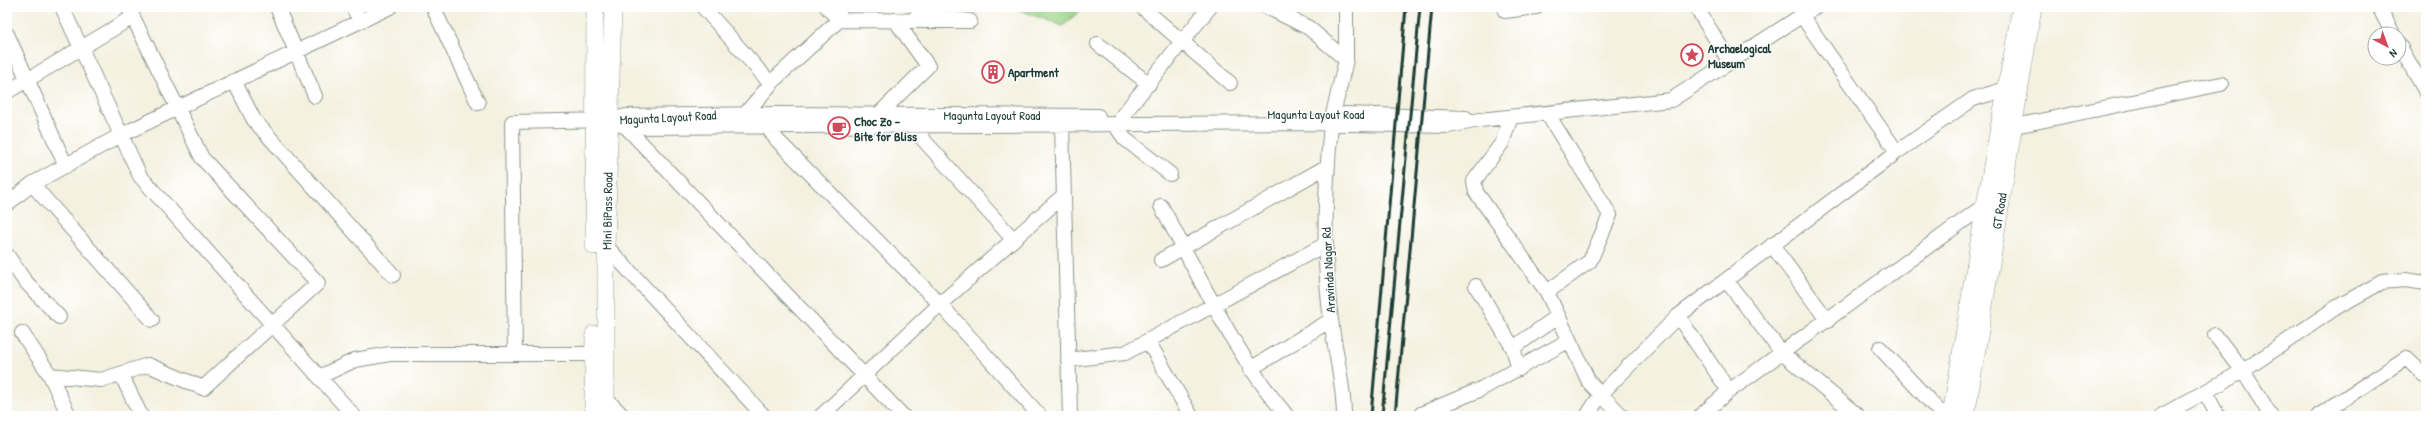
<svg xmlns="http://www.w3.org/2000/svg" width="2433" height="423" font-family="'Patrick Hand',sans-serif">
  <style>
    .green { fill: #9ad285; stroke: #5c885c }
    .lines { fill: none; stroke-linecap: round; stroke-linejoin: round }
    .minor-casing { stroke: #8a978a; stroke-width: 16 }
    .major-casing { stroke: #8a978a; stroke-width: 18 }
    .minor { stroke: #fff; stroke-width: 14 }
    .major { stroke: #fff; stroke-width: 17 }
    .rail { stroke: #1f3d34; stroke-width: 3 }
    .labels { text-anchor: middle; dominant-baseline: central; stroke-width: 3; stroke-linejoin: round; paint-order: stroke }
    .poi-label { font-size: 13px; font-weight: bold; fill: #1f3d34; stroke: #fff; text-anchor: start }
    .street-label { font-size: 13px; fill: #1f3d34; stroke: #fff }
  </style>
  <rect width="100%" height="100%" fill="#fff"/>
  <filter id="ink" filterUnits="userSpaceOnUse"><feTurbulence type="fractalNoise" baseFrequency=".025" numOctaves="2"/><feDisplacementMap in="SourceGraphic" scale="8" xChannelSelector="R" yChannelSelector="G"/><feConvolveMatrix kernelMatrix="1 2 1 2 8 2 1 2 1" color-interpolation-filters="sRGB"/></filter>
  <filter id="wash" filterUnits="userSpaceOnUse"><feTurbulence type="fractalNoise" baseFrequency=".012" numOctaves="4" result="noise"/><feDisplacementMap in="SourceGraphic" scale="16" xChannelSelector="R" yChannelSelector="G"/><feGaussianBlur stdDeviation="0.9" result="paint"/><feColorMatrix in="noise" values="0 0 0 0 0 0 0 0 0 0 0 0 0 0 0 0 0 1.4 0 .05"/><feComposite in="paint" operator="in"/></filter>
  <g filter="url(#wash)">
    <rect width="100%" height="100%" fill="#f4f1e0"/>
    <path class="green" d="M1011,7H1084L1063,26Z"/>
  </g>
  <g filter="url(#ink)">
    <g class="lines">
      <g class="minor-casing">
        <path id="minor" d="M62,7L140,176L354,416
          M277,7L315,96
          M353,7L360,21
          M433,7L478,103
          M703,7L771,84
          M827,7L839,20L970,21L917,15
          M1142,7L1230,83
          M1267,7L1309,28L1346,60
          M1505,7V11L1536,7
          M1696,7L1730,62
          M2379,7L2393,34
          M1802,16L1897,152
          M7,34L66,166
          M1098,44L1149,84
          M2399,45L2426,92
          M234,81L254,120L393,275
          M7,92L133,17
          M1547,113L1610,215L1590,261L1547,292
          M745,114L776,78L839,20V11
          M879,114L928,66L895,20
          M1333,114L1346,60V7
          M1345,114L1466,118
          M1122,116L1210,7
          M1511,117L1502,143L1474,181L1476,192L1547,292L1589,382L1622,416
          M609,120L626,127L1307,123L1448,126L1480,120L1671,100L1815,7
          M1331,124C1325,188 1322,255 1331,320C1335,353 1344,383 1344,416
          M2004,124L2015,126L2221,84
          M766,125L777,140L940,304L1040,416
          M912,125L920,136L1013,239
          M1062,125L1070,416
          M1115,125L1125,139L1170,174
          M626,127L903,416
          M32,184L152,320
          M7,204L32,184L121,135L390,7
          M1161,206C1201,278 1233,353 1287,416
          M1772,245L1828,321
          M606,246L764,416
          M7,255L24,280L59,317
          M1161,260L1326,167
          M1726,280L1782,353L1858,416
          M1476,286L1513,348L1519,369
          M1678,316L1729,391
          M22,333L50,375L101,380L148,365L203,388L318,283L202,158L128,7
          M2215,335L2243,371L2271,416
          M1148,341L1191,416
          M1513,348L1558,316
          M1880,348L1938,410L1950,416
          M515,354L512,122L609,120L626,116L775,114L1098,116
          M1068,360L1125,353L1326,244
          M1250,369L1331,320
          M121,374L141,416
          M50,375L69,416
          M319,377L355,360L390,354H594
          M2205,392L2218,416
          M606,399L623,416
          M1421,414L1479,390L1568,341
          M821,416L940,304L1064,195
          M1587,416L1601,394L1678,316L1897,152L1973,99L2006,89
          M1700,416L1729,391L1985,205
          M2161,416L2243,371L2337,307L2382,282L2405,280L2426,283
          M2318,416L2406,358L2426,377"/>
      </g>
      <g class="major-casing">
        <path id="major" d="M594,246L595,7
          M593,416L594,334
          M606,416V246L613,7
          M1951,416L1985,205L2021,7
          M1966,416L2033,7"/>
      </g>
      <use href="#minor" class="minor"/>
      <use href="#major" class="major"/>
      <path class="rail" d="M1371,416L1406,7
        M1382,416L1420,7
        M1395,416L1432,7"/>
    </g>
  </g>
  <defs>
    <g id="sight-ring" transform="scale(1.15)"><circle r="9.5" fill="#fff" stroke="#d1495b" stroke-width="1.5"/><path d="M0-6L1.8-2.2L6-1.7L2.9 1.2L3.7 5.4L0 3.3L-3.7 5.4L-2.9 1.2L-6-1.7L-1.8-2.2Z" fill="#d1495b"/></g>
    <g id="building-ring" transform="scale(1.15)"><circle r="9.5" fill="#fff" stroke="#d1495b" stroke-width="1.5"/><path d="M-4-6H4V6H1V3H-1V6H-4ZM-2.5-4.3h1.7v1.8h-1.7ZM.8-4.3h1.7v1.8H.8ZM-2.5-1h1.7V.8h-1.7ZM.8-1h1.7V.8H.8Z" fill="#d1495b"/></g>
    <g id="cafe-ring" transform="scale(1.15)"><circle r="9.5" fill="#fff" stroke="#d1495b" stroke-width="1.5"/><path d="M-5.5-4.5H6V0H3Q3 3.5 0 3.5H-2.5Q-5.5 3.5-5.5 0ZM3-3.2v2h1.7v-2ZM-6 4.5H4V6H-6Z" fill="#d1495b"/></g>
  </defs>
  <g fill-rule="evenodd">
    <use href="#sight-ring" x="1692" y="55"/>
    <use href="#building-ring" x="993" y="72"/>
    <use href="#cafe-ring" x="839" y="128"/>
  </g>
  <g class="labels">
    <g class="poi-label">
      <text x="1708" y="48">Archaelogical<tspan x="1708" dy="15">Museum</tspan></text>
      <text x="1008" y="72">Apartment</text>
      <text x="854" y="121">Choc Zo –<tspan x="854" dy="15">Bite for Bliss</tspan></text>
    </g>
    <g class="street-label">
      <text x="1316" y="114">Magunta Layout Road</text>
      <text x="992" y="115">Magunta Layout Road</text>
      <text transform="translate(668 117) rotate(-3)">Magunta Layout Road</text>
      <text transform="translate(607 211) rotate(-89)">Mini BiPass Road</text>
      <text transform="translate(1999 211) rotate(-81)">GT Road</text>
      <text transform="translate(1328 270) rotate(-93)">Aravinda Nagar Rd</text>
    </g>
  </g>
  <rect width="2433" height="423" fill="none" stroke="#fff" stroke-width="24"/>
  <g transform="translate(2387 46) rotate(139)"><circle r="19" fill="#ffffff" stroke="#a5b1ae"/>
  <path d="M0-3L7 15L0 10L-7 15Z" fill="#d1495b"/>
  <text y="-6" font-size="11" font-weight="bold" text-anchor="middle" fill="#1f3d34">N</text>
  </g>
</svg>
